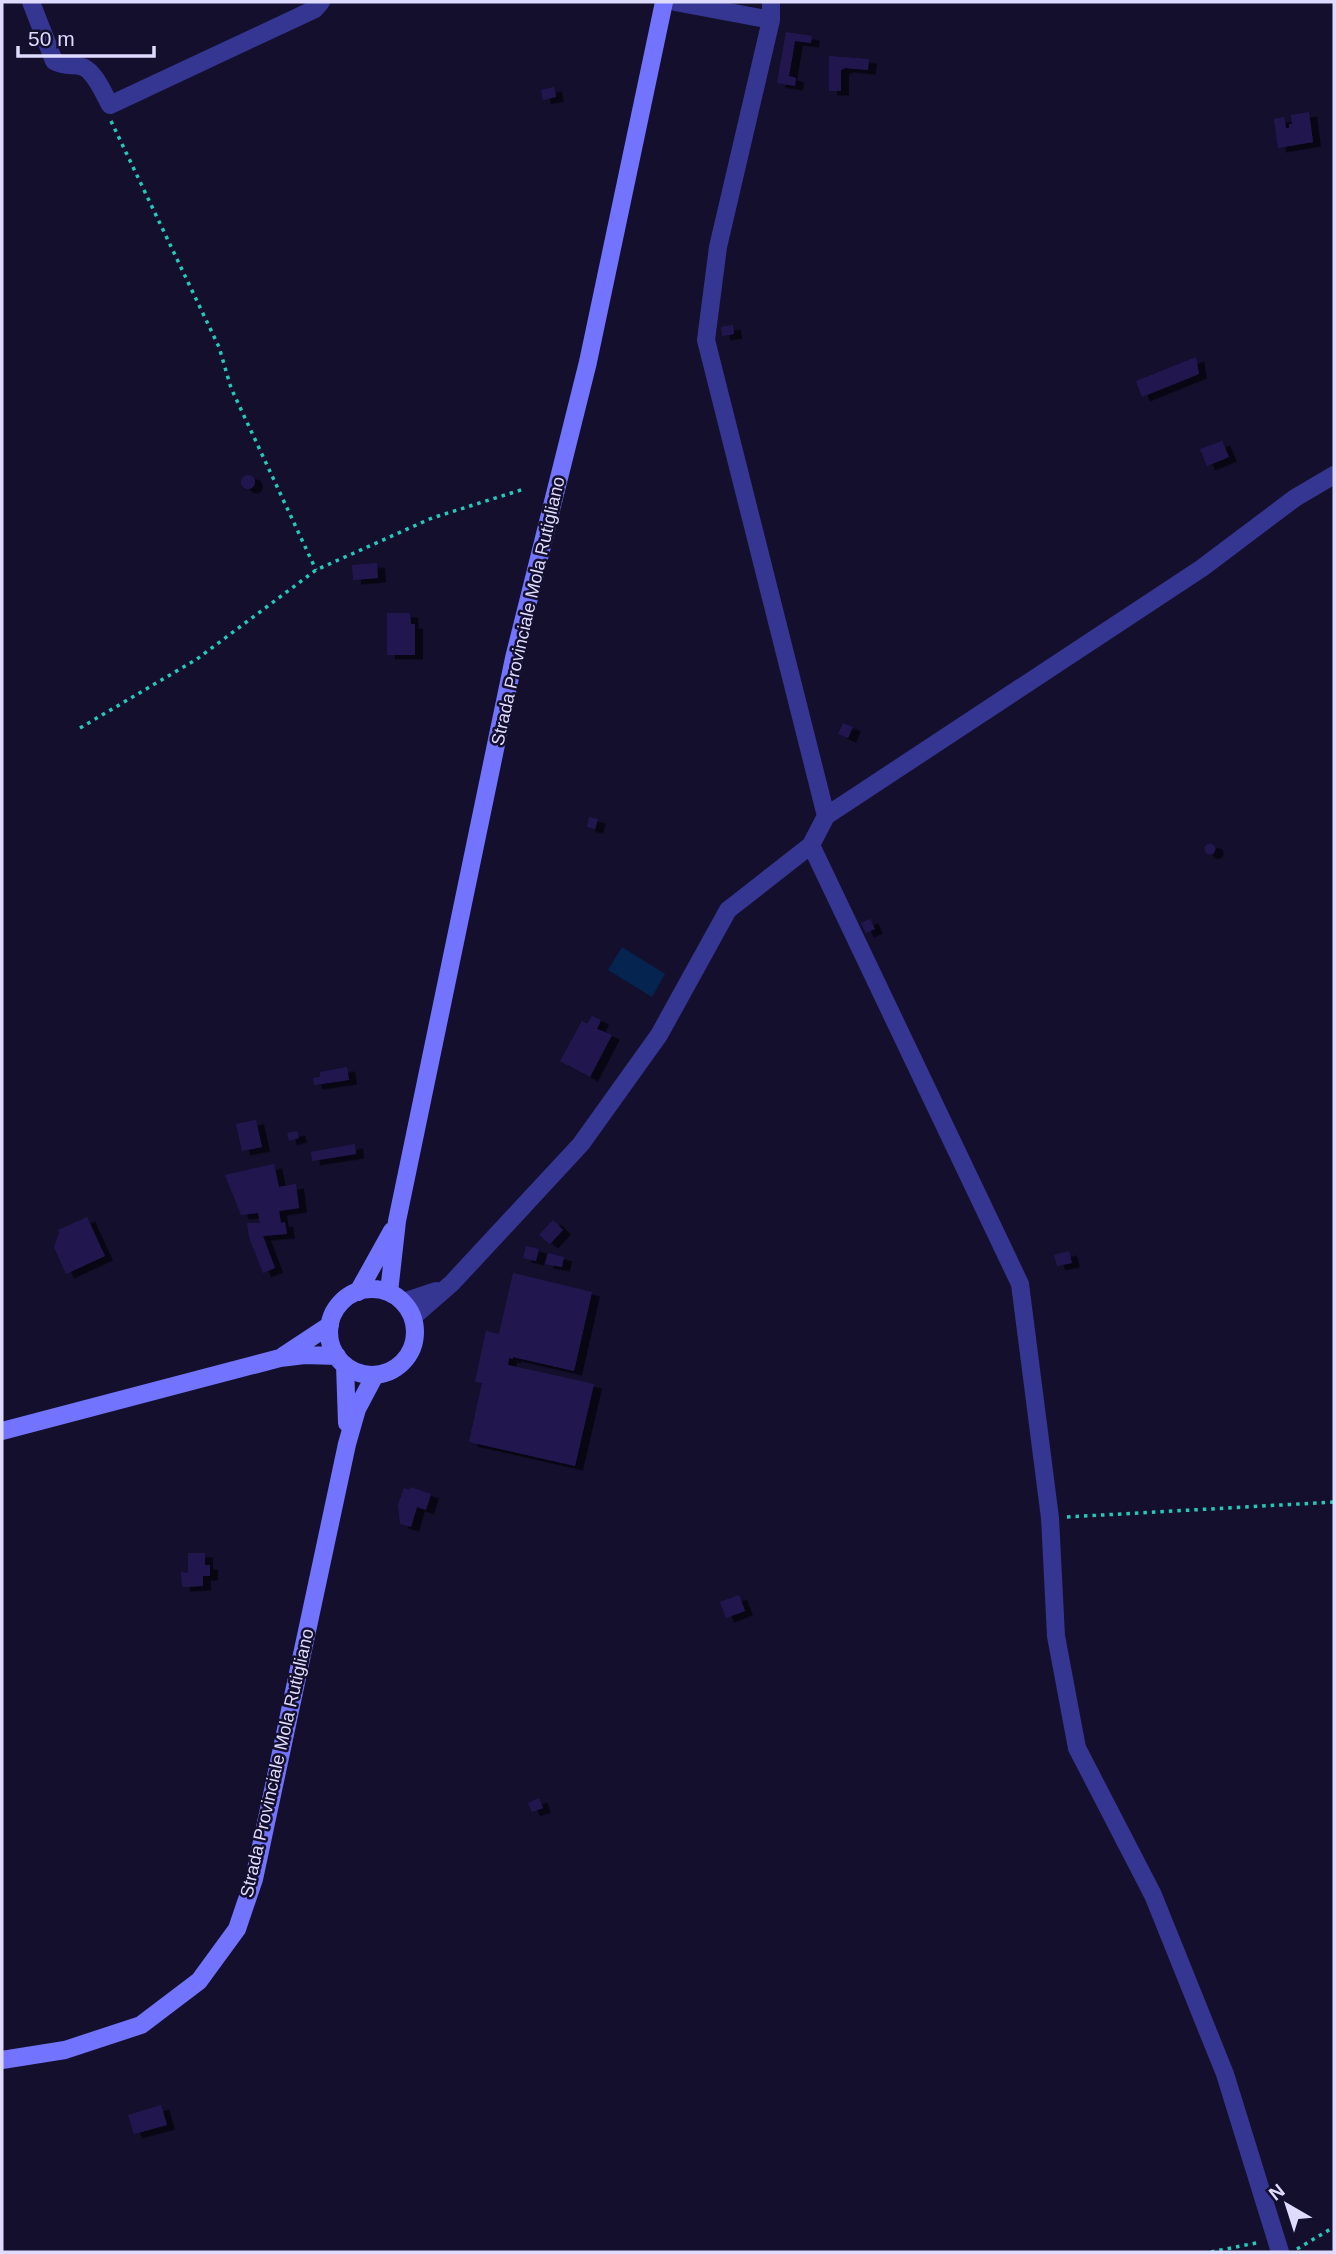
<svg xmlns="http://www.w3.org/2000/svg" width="1336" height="2254" font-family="Helvetica,sans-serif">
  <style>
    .water { fill: #052450 }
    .building { fill: #221950; filter: url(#shadow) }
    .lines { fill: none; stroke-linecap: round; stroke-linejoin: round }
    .path { stroke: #24cab9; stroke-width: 3.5; stroke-dasharray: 3.5 5; stroke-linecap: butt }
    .minor { stroke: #353691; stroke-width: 18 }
    .secondary { stroke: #7274ff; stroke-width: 18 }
    .labels { text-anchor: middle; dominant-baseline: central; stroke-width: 5; stroke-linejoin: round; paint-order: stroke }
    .street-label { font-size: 18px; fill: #dedbff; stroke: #130f2d }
  </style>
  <defs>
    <filter id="shadow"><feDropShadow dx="8" dy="4.5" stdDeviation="0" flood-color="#0009"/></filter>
  </defs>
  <rect width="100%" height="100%" fill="#130f2d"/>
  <path class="water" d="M622,947L665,974L652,997L608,970Z"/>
  <path class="building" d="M786,32L812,36L811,43L795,41L789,76L796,78L795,86L777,83Z
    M829,56L869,59L868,70L845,68L841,70V91H829Z
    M554,87L556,97L543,100L541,90Z
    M1309,112L1313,142L1278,148L1274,119L1284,117L1286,128H1289V124H1292L1291,115Z
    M733,325L734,334L722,336L721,327Z
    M1196,357L1199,374L1142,397L1136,381Z
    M1222,441L1229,457L1207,466L1200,449Z
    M241 482a7 7 0 1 1 14 0a7 7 0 1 1-14 0Z
    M377,563L378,578L353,580L352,565Z
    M387,613H410L411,624H415V655H387Z
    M843,723L853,727L848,738L838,734Z
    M589,817L598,819L595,829L587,827Z
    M1204.5 849a5.5 5.5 0 1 1 11 0a5.5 5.5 0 1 1-11 0Z
    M870,919L875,929L866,933L861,923Z
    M592,1016L601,1020L597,1029L612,1035L590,1077L560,1061L582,1021L587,1024Z
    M347,1067L349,1080L314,1085L313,1078L320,1077V1072Z
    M256,1120L262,1147L242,1151L236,1124Z
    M297,1131L299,1138L289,1141L287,1133Z
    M355,1144L356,1154L312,1161L311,1152Z
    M274,1164L279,1187L296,1184L299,1208L279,1211L281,1223L285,1222L287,1234L263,1236L275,1268L263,1273L249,1237L247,1223H260L258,1213L241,1215L225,1175Z
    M87,1217L105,1256L66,1274L54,1247L59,1232L58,1230Z
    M553,1220L563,1230L550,1244L539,1235Z
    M526,1246L539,1249L536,1261L523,1258Z
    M1069,1251L1072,1263L1057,1266L1054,1255Z
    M548,1253L564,1257L562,1267L545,1264Z
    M513,1273L592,1292L574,1371L513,1357V1359L509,1358L508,1365L594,1384L575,1466L469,1442L482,1383L475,1382L486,1331L499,1334Z
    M410,1487L431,1494L426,1510L417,1507L411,1527L400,1524L398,1505L404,1488L409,1490Z
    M188,1553H205V1565H210V1576H203V1586L182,1587L181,1572L188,1573Z
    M739,1595L745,1611L726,1618L720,1602Z
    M539,1798L543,1808L532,1812L528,1803Z
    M161,2105L167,2125L134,2134L128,2115Z"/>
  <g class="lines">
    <path class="path" d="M111,121L219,347L231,388L316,570
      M80,728L197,659L316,570L432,518L524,489
      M1067,1517L1334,1502
      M1297,2249L1334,2227
      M1211,2252L1261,2242"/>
    <path class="minor" d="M31,2L54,61C67,68 73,63 83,67C95,72 104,94 110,105L315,9L321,2
      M675,2L771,20V2
      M771,20L718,247L706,340L826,816
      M811,845L1020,1284L1050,1518L1056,1636L1077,1748L1153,1895L1225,2074L1280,2252
      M403,1302L436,1291
      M413,1317L452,1283L581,1144L659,1035L728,910L811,845L826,816L1202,568L1295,498L1334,475"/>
    <path class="secondary" d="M329 1332a43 43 0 1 1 86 0a43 43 0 1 1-86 0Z
      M358,1292L392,1231
      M389,1292L397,1221L514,658L588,362L664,2
      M283,1356L330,1325
      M345,1365L347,1423
      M2,1431L280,1358L305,1355L337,1356
      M2,2060L65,2050L141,2025L199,1981L237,1929L254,1879L347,1444L357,1409L375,1375"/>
  </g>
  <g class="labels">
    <g class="street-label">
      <text transform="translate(528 611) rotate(-77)">Strada Provinciale Mola Rutigliano</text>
      <text transform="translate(277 1763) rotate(-77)">Strada Provinciale Mola Rutigliano</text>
    </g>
  </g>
  <rect width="1336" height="2254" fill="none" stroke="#dedbff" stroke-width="7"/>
  <g transform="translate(1287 2205) rotate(321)" stroke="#130f2d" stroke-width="5" paint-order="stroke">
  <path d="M0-5L12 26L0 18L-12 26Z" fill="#dedbff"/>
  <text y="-10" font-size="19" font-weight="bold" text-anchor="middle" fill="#dedbff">N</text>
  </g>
  <path d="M18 46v10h136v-10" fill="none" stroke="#dedbff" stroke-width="3.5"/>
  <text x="28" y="46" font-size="21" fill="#dedbff" stroke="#130f2d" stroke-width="5" paint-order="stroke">50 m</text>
</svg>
